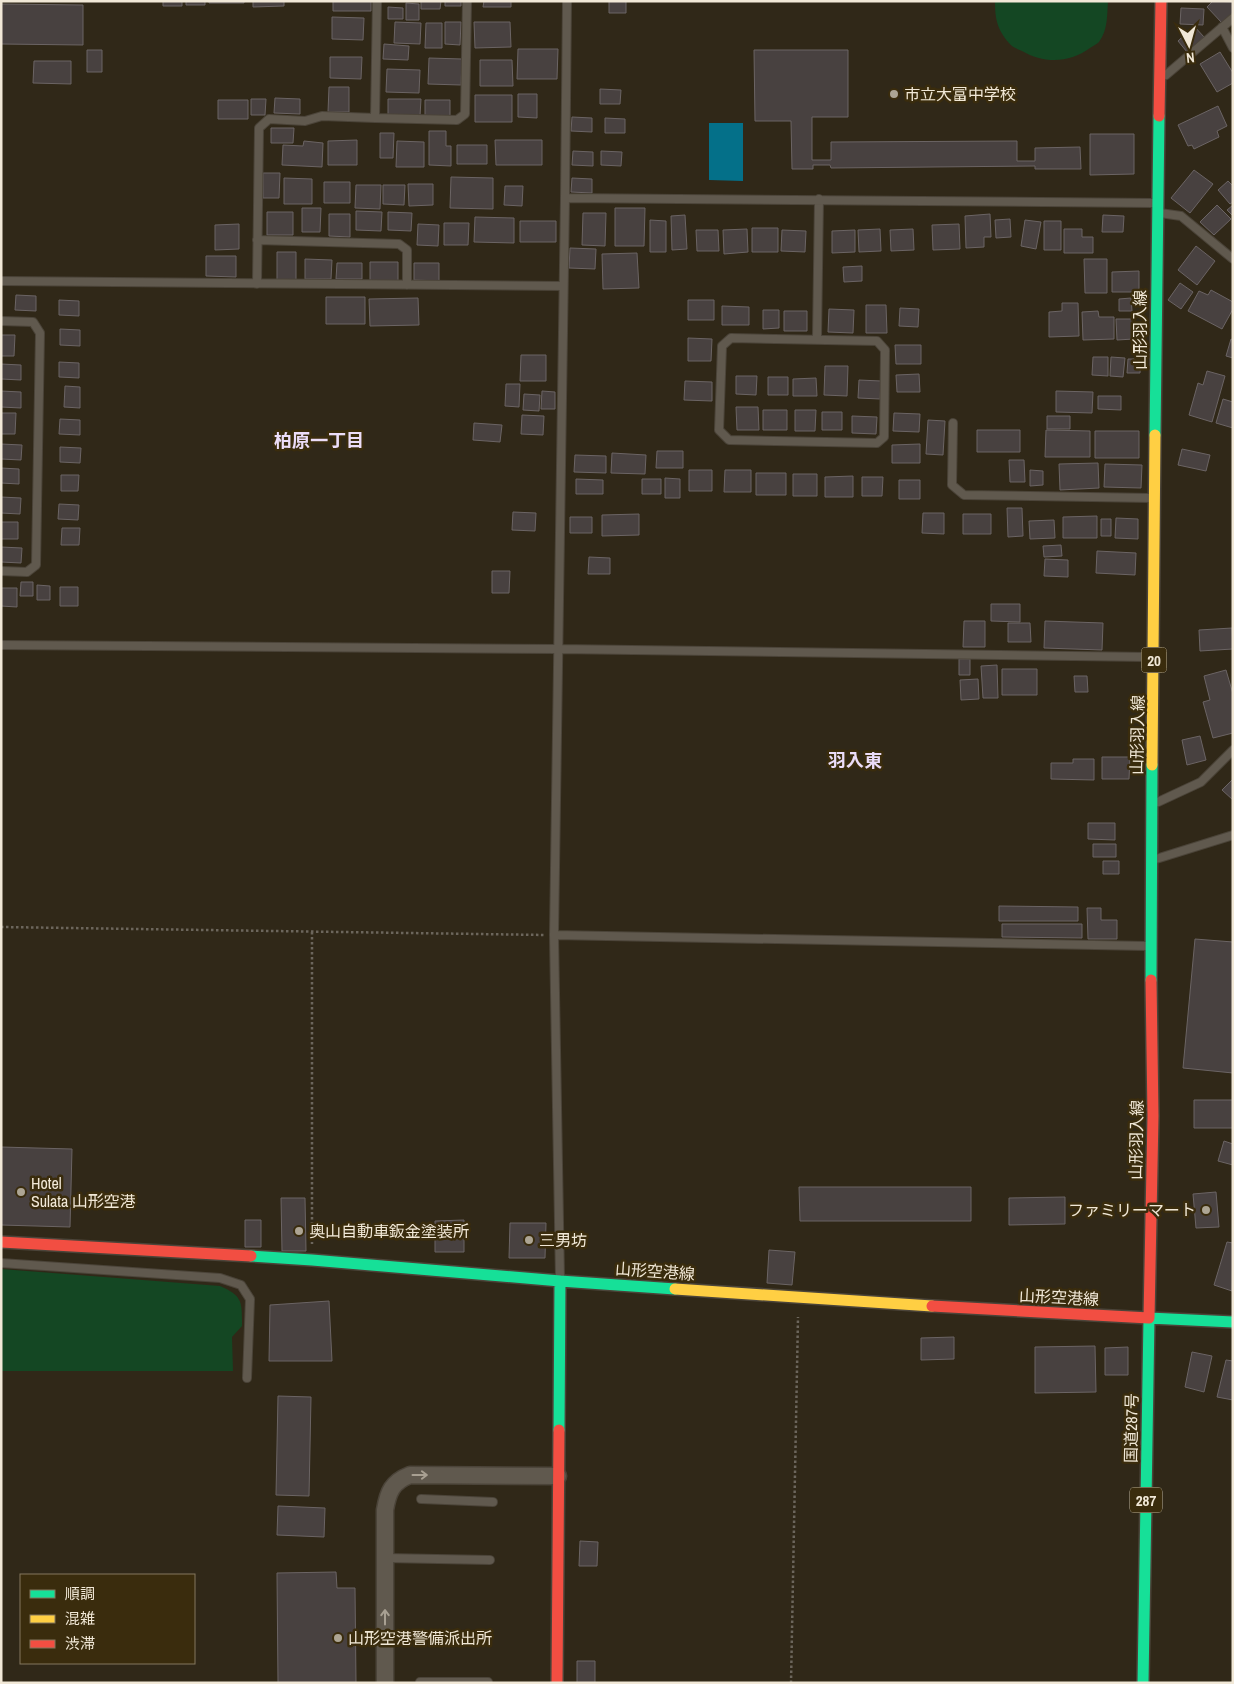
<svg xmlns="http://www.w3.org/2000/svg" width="1234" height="1684" font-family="'Archivo Narrow','Noto Sans JP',sans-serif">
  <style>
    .green { fill: #144723 }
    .water { fill: #047089 }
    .building { fill: #484140; stroke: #6b6464 }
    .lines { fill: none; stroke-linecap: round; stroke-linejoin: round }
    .lane-casing { stroke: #4b4439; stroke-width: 10 }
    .street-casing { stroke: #4b4439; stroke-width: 19 }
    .fast-casing { stroke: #4b4439; stroke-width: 14 }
    .slow-casing { stroke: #4b4439; stroke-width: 14 }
    .jam-casing { stroke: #4b4439; stroke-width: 14 }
    .path { stroke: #6c665c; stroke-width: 2.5; stroke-dasharray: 2.5 2.5; stroke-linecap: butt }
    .lane { stroke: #60594e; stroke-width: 8 }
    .street { stroke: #60594e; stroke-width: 16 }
    .fast { stroke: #16e098; stroke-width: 11 }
    .slow { stroke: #ffcf43; stroke-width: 11 }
    .jam { stroke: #f24e42; stroke-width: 11 }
    .oneway { stroke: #a8a092 }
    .poi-dot { fill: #ada594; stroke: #3a2c0d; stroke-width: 2 }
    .labels { text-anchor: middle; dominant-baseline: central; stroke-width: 5; stroke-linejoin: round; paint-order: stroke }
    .shield { fill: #3a2c0d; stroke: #bab09a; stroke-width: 1 }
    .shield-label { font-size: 15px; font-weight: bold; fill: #f1e8d7 }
    .poi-label { font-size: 16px; fill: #f1e8d7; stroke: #3a2c0d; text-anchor: start }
    .street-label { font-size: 16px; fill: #f1e8d7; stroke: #3a2c0d }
    .neighbourhood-label { font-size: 18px; font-weight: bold; fill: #ecddf8; stroke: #3a2c0d }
  </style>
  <rect width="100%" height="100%" fill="#302818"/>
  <path class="green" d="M995,1H1108C1107,15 1108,30 1099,42C1097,44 1093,46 1090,48C1070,63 1044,64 1022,51C1017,49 1012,47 1009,43C997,29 995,19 995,1Z
    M1,1269L220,1286C243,1296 242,1302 242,1326L232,1337L233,1371H1Z"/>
  <path class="water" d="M709,123H743V181L709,180Z"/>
  <path class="building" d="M163,1H182V6H163Z
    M186,1H205V5H186Z
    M209,1H244V3H209Z
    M253,1H284V6L253,7Z
    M333,1H371V11H333Z
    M421,1H441L440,9H421Z
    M445,1H461V6H445Z
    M484,1H511V7H483Z
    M609,1H626V13H609Z
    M1213,1L1233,2V12L1222,23L1207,7Z
    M406,3L419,4V20H406Z
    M1,4L83,5V45L1,44Z
    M388,7L403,8V19H388Z
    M1181,8L1204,9L1203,25L1180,24Z
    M332,17L364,18L363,40L332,39Z
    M395,22L421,23L420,44L394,43Z
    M445,22H461L460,45L445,44Z
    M474,22H510L511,47L475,48Z
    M426,23H442V48H425Z
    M1194,26L1204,37L1187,52L1178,41Z
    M384,44L409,46L408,60L383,59Z
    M518,49H558L557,79H517Z
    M87,50H102V72H87Z
    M754,50H848V117H812V160H831V142L1017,141V161H1035V148L1080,147L1081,169H1035V166L831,168L830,165H813V169H792L791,121H755Z
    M1220,52L1233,73V83L1217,92L1200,64Z
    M330,57H362L361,79L330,78Z
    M429,58L462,59L461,85L428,84Z
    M480,60H512L513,86H480Z
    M34,61H71V84L33,83Z
    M387,69L420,70L419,93L386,92Z
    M329,87H349V112H328Z
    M600,89L621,90L620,104H600Z
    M518,94H537V118L518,117Z
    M475,95H512V122H475Z
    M275,98L300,99V114L274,113Z
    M251,99H266L265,115H251Z
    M388,99H421L420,116L388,115Z
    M218,100H248V119H218Z
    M425,100H450V116H425Z
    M1218,106L1227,126L1217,131L1219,137L1194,149L1192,145L1188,146L1178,125Z
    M572,117L592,118V132L571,131Z
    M605,118L625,119V133H605Z
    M271,128H294L293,143H271Z
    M429,131H446V146H451V166L429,165Z
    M380,133H394L393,158H380Z
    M1090,134H1134V174L1090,175Z
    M357,140V165H328V141Z
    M495,140H542V165H496Z
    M304,141L323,143L322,167L282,165L283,145L303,146Z
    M397,141L424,142V167H396Z
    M457,145H487V164H457Z
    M573,151L593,152V166L572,165Z
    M601,151L622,152L621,166L601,165Z
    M1194,170L1213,184L1190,213L1171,198Z
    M263,173H280L279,198H263Z
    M451,177L493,178V209L450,208Z
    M284,178L312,179V204H284Z
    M572,178L592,179V193L571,192Z
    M1228,181L1233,186V202L1230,204L1218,190Z
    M324,182H350V203H324Z
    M408,184H433V205L409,206Z
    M356,185H381L380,209L355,208Z
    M383,185H405L404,205L383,204Z
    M505,186H523L522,206L504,205Z
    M1217,205L1231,219L1214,235L1200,222Z
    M1233,205V216L1227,210Z
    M302,208H321L320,232H302Z
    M615,208H645L644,246H615Z
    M356,211L382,212L381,231L356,230Z
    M267,212H293V235H267Z
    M388,212L412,213L411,231L388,230Z
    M583,213H606L605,246L582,245Z
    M329,214H350V237L329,236Z
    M990,214L991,237H984V247L966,248L965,216Z
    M685,215L687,249L672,250L671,216Z
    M1103,215L1124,216L1123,232H1102Z
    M475,217L514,218V243L474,242Z
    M1010,219L1011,237L996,238L995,220Z
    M650,220L666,221V252H650Z
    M1025,220L1041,222L1036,249L1021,246Z
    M520,221H556V242H520Z
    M1044,221H1061V250H1044Z
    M444,223H469L468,245H444Z
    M239,224V249L215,250V225Z
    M418,224L439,225L438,246L417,245Z
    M959,224L960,249L933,250L932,225Z
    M752,228H778V252H752Z
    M747,229L748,252L724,254L723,230Z
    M880,229L881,251L859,252L858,230Z
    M913,229L914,250L891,251L890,230Z
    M1064,229H1082V237H1093V253H1064Z
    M696,230H718L719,251H697Z
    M782,230L806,231L805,252L781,251Z
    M855,230V252L832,253V231Z
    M1196,246L1215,261L1197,285L1178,270Z
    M570,248L596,249L595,269L569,268Z
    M277,252H296V280H277Z
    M637,253L639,288L603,289L602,254Z
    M206,256H236V277L206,276Z
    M305,259L332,260L331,279H305Z
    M1084,259H1107V293H1085Z
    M370,262H398V282L370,281Z
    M337,263H362V279H336Z
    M414,263H439V281L414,280Z
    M862,266V281L844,282L843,267Z
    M1139,271V292H1112V272Z
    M1180,283L1193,292L1181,309L1168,300Z
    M1211,290L1233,302V309L1222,329L1188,311L1199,291L1208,295Z
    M16,295L36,296V311L15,310Z
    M326,297H365V324H326Z
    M418,298L419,325L370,326L369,299Z
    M1131,298L1132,311H1119V299Z
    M59,300L79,301V316L59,315Z
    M688,300H714V320H688Z
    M1062,303H1078L1079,336L1049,337V312L1062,311Z
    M866,305H886L887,333H866Z
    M722,306L749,307V325H722Z
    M900,308L919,309L918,327L899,326Z
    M829,309L854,310L853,333L828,332Z
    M763,310H779V328L763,329Z
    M784,311H807V331H784Z
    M1098,311L1099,317H1114V339L1083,340L1082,312Z
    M1116,319H1134V339L1117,340Z
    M60,329L80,330V346L60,345Z
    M1,335H15L14,356H1Z
    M688,338L712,339L711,361H688Z
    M1231,339L1233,340V358L1226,356Z
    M895,345H921V364H896Z
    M521,355H546V381H520Z
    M1093,357H1108V376L1092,375Z
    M1111,357L1125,358L1123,377L1110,376Z
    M1128,359H1141L1140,373H1127Z
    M59,362L79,363V378L59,377Z
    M1,364L21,365V380L1,379Z
    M825,366H848L847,396L824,395Z
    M1207,371L1225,376L1212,422L1189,415L1198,383L1203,385Z
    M919,374L920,392H897L896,375Z
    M736,376H757L756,395L736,394Z
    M768,377H788V395H768Z
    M816,378L817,396H793V379Z
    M859,380L881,381L880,399L858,398Z
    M685,381L712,382V401L684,400Z
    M506,384H520L519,407L505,406Z
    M65,386L80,387V408L64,407Z
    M1,391L21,392V408L1,407Z
    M542,391L555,392V409H541Z
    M1056,391L1093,392L1092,413L1056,412Z
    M524,394L540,395L539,411L523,410Z
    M1098,396H1121V410L1098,409Z
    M1223,399L1233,402V428L1216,423Z
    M736,407H758L759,430H737Z
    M763,410H787V430H763Z
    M795,410H816L815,431H795Z
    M822,412H842V430H822Z
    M1,413H16L15,434H1Z
    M894,413L920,414L919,432L893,431Z
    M522,415L544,416L543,435L521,434Z
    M852,416L877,417L876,434L852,433Z
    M1047,416H1070V429H1047Z
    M60,419L80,420V435L59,434Z
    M928,420L945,421L943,455L926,454Z
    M474,423L502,425L500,442L473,440Z
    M977,430H1020V452H977Z
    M1046,430L1090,431V457H1045Z
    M1095,431H1139V458H1095Z
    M1,444L22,445L21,460L1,459Z
    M920,444V463H892V445Z
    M60,447L81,448L80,463L60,462Z
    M1182,449L1210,455L1206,471L1178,465Z
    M657,451H683V468H656Z
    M612,453L646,455L645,474L611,473Z
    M575,455L606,456V473L574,472Z
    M1009,460H1024L1025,482H1010Z
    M1098,463L1099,488L1060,490L1059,464Z
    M1105,464L1142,465L1141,488L1104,487Z
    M1,468L19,469V484L1,483Z
    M689,470H712V491H689Z
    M725,470H751V492H724Z
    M1030,470L1043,471V485L1030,486Z
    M756,473H786V495H756Z
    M793,474H817V496H793Z
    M61,475H79L78,491H61Z
    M853,476V497H825V477Z
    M862,477H883L882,496H862Z
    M665,478L680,479V498H665Z
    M576,479L603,480V494H576Z
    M642,479H661V494H642Z
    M899,480H920V499H899Z
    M1,497L21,498L20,514L1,513Z
    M59,504L79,505L78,520L58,519Z
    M1007,508H1022L1023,536L1008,537Z
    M513,512L536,513L535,531L512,530Z
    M923,513H944V534L922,533Z
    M639,514V535L602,536V515Z
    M963,514H991V534H963Z
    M1097,516V538H1063V517Z
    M570,517H592V533H570Z
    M1116,518L1138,519V539L1115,538Z
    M1101,519H1111V536H1101Z
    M1054,520L1055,538L1030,539L1029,521Z
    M1,522H18V539H1Z
    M62,528H80L79,545H61Z
    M1061,545L1062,556L1044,557L1043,546Z
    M1,547L22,548L21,563L1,562Z
    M1097,551L1136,553L1135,575L1096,573Z
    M589,557L610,558V574H588Z
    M1045,559L1068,560V577L1044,576Z
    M492,571H510L509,593H492Z
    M21,582H33V596H20Z
    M37,585L50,586V600H37Z
    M60,587H78V606H60Z
    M1,588H17V607L1,606Z
    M991,604H1020V622L991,621Z
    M964,621H985V647H963Z
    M1045,621L1103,623L1102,650L1044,648Z
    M1008,623H1030L1031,642H1008Z
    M1232,628L1233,649L1200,651L1199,630Z
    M959,659H970V675H959Z
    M997,665L998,698H983L981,666Z
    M1002,669H1037V695H1002Z
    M1226,670L1233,694V733L1213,738L1203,702L1210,700L1204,676Z
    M1074,676H1087L1088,692H1075Z
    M978,679L979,699L961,700L960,680Z
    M1200,736L1206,760L1187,765L1182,740Z
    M1102,757H1130L1129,779H1102Z
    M1073,759H1094V780L1051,779V763H1073Z
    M1233,779V800L1222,790Z
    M1088,823H1115V840L1088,839Z
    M1093,844H1116V857H1093Z
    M1103,861H1119V874H1103Z
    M999,906L1078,907V921H999Z
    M1087,908H1101V920H1117V939H1088Z
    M1002,924H1082V938L1002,937Z
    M1195,939L1233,942V1073L1183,1068Z
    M1194,1100H1233V1128H1194Z
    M1224,1141L1233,1144V1165L1218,1161Z
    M1,1147L72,1149L70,1227L1,1225Z
    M799,1187H971V1221H800Z
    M1216,1192L1219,1227L1196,1228L1193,1194Z
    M1065,1197V1224L1009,1225V1198Z
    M281,1198H305L306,1251H282Z
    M245,1220H261V1247H245Z
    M464,1220V1252H435V1221Z
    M510,1223H546L545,1258H509Z
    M1227,1242L1233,1243L1232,1291L1214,1285Z
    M769,1250L795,1252L792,1285L767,1283Z
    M329,1301L332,1361H269L270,1305Z
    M954,1337V1359L921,1360V1338Z
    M1095,1346L1096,1392L1035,1393V1347Z
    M1128,1347V1375H1105V1348Z
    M1192,1352L1212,1356L1204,1392L1185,1387Z
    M1226,1360L1233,1361V1400L1217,1397Z
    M278,1396L311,1397L309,1496L276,1495Z
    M278,1506L325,1508L324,1537L277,1535Z
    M580,1541L598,1542L597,1566H579Z
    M336,1572L337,1588H355L356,1683H278L277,1573Z
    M577,1661H595V1683H577Z"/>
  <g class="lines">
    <g class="lane-casing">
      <path id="lane" d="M377,1L375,118L457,120L465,114L467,1
        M567,1L565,198L1153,203
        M1222,27L1233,48
        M1166,75L1233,18
        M1160,213L1181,216L1233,259
        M257,240L399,244L407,250V285
        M1,281L563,286
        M257,284L259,128L269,119L305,121L322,116L375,118
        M1,321L33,322L40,333L36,565L27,572L1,571
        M731,338L877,341L885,350L884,437L877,443L729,440L719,430L722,346Z
        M817,338L819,199
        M953,423L952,485L964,495L1151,498
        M1,645L558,649L1149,657
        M1158,802L1201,782L1233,750
        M1156,859L1233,835
        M554,935L1147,946
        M1,1263L220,1278L241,1285L250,1299L247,1378
        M560,1279L554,935L565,198
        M421,1499L493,1502
        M385,1558L490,1560
        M420,1682H488"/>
    </g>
    <g class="street-casing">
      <path id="street" d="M385,1683V1510C388,1492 392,1482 410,1475L558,1476"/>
    </g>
    <g class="fast-casing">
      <path id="fast" d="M1155,435L1159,116
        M1151,980L1152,765
        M251,1256L312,1260L560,1281
        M559,1430L560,1281L675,1289
        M1143,1683L1149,1318L1233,1322"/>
    </g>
    <g class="slow-casing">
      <path id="slow" d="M1152,765L1155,435
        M675,1289L932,1306"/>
    </g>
    <g class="jam-casing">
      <path id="jam" d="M1159,116L1161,1
        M1,1242L251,1256
        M932,1306L1149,1318
        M1149,1318L1153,1116L1151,980
        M557,1683L559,1430"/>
    </g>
    <path class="path" d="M1,927L545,935
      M312,932V1244
      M791,1683L798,1317"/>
    <use href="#lane" class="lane"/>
    <use href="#street" class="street"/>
    <use href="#fast" class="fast"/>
    <use href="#slow" class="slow"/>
    <use href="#jam" class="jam"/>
  </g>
  <defs><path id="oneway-shaft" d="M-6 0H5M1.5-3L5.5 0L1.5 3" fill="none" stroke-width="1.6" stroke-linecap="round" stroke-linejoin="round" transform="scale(1.25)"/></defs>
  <g class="oneway">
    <use href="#oneway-shaft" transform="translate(420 1475)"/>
    <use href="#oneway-shaft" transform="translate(385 1617) rotate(-90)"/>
  </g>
  <g class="poi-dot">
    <circle cx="894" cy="94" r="5"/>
    <circle cx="21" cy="1192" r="5"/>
    <circle cx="1206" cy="1210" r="5"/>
    <circle cx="299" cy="1231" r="5"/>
    <circle cx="529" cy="1240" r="5"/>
    <circle cx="338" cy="1638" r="5"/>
  </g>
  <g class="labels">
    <g class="shield">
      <rect x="1141.5" y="647.5" width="25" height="25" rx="4"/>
      <rect x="1130" y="1487.5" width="32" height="25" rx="4"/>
    </g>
    <g class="shield-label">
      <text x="1154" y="660">20</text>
      <text x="1146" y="1500">287</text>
    </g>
    <g class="poi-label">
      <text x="904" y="94">市立大富中学校</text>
      <text x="31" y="1183">Hotel<tspan x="31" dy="18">Sulata 山形空港</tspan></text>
      <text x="1196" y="1210" text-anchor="end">ファミリーマート</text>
      <text x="309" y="1231">奥山自動車鈑金塗装所</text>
      <text x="539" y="1240">三男坊</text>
      <text x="348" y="1638">山形空港警備派出所</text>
    </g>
    <g class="street-label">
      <text transform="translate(1140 330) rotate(-90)">山形羽入線</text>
      <text transform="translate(1137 735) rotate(-89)">山形羽入線</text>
      <text transform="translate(1136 1140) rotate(-89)">山形羽入線</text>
      <text transform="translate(655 1271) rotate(4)">山形空港線</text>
      <text transform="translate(1059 1297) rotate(3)">山形空港線</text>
      <text transform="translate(1131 1428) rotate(-89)">国道287号</text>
    </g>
    <g class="neighbourhood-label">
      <text x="319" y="440">柏原一丁目</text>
      <text x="855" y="760">羽入東</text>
    </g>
  </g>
  <rect width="1234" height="1684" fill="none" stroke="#f1e8d7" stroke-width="5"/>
  <rect x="20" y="1574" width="175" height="90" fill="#3a2c0d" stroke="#83775e"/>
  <rect x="30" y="1590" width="25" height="8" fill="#16e098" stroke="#83775e"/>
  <text x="65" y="1599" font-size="15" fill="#f1e8d7">順調</text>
  <rect x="30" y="1615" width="25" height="8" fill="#ffcf43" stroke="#83775e"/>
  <text x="65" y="1624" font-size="15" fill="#f1e8d7">混雑</text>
  <rect x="30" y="1640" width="25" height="8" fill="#f24e42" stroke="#83775e"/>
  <text x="65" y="1649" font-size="15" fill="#f1e8d7">渋滞</text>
  <g transform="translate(1189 45) rotate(174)" stroke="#3a2c0d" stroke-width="4" paint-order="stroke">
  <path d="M0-4L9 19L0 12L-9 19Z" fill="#f1e8d7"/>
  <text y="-8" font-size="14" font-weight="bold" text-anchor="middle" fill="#f1e8d7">N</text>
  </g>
</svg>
